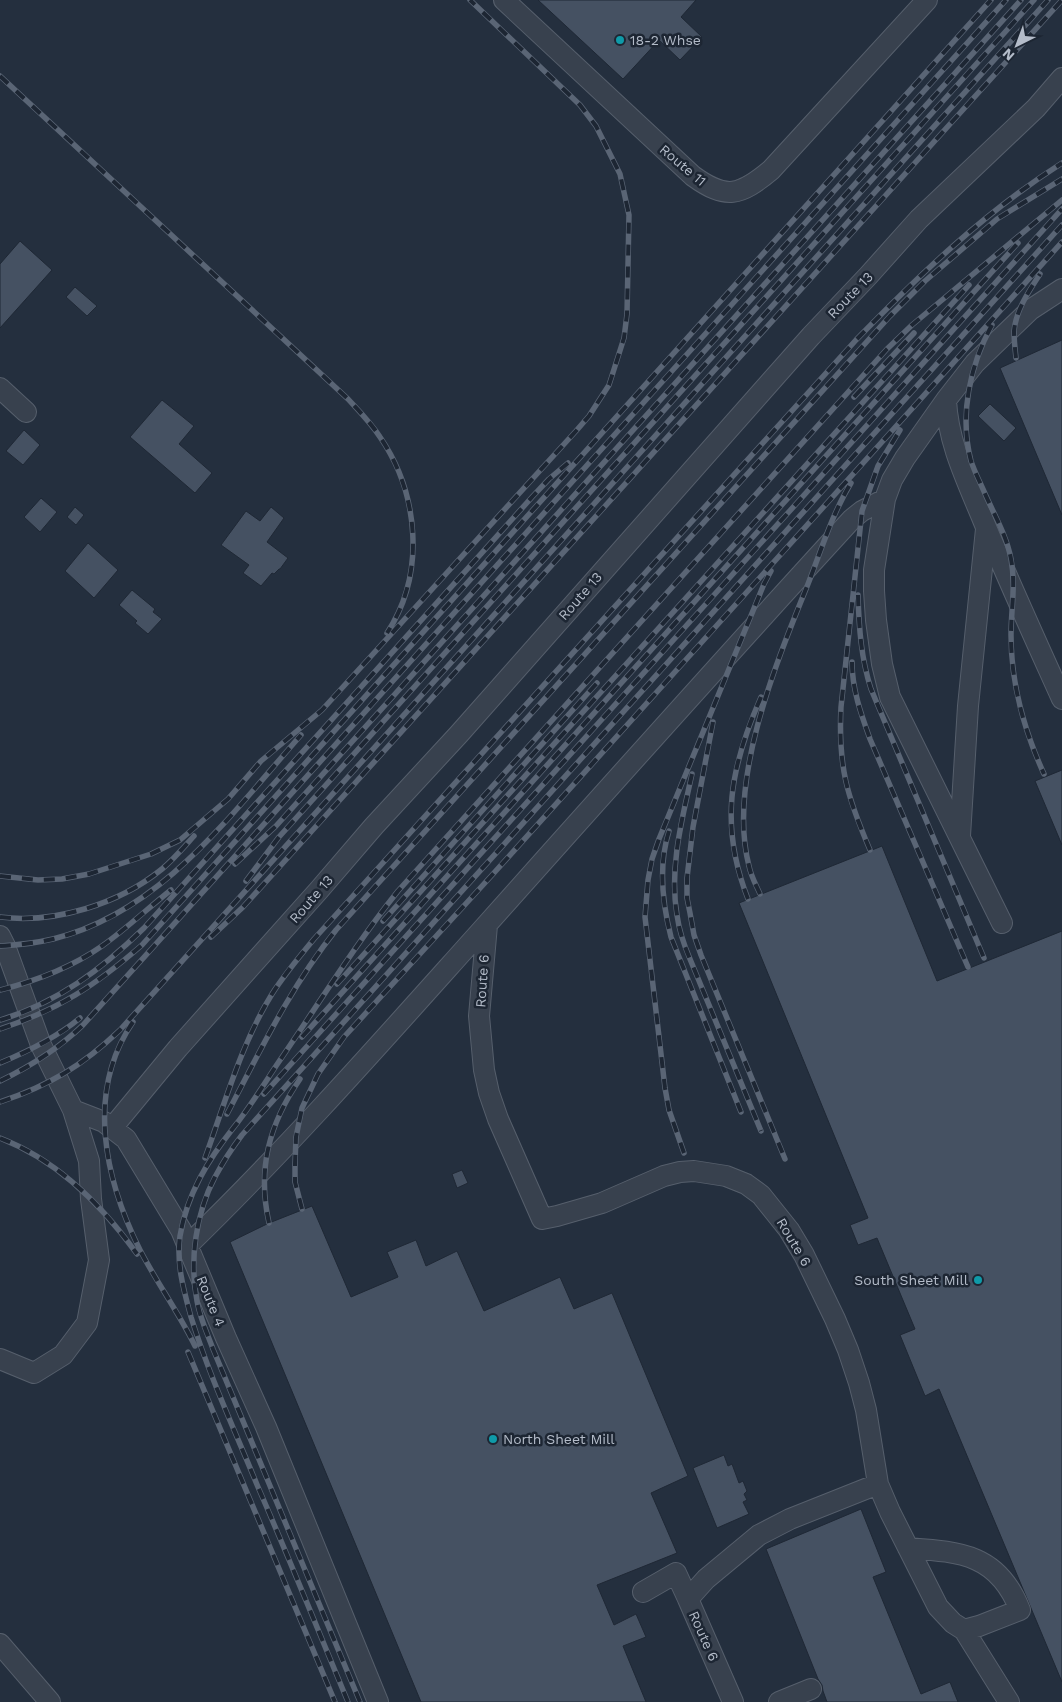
<svg xmlns="http://www.w3.org/2000/svg" width="1062" height="1702" font-family="'Work Sans',sans-serif">
  <style>
    .building { fill: #455162; stroke: #1f2835 }
    .lines { fill: none; stroke-linecap: round; stroke-linejoin: round }
    .minor-casing { stroke: #565f6c; stroke-width: 22 }
    .minor { stroke: #38414e; stroke-width: 20 }
    .rail-casing { stroke: #5a6575; stroke-width: 5.5 }
    .rail { stroke: #1d2633; stroke-width: 4; stroke-dasharray: 11; stroke-linecap: butt }
    .culture-dot { fill: #0f9aa8; stroke: #1d2633; stroke-width: 2 }
    .labels { text-anchor: middle; dominant-baseline: central; stroke-width: 5; stroke-linejoin: round; paint-order: stroke }
    .poi-label { font-size: 14px; fill: #b4bcc9; stroke: #1d2633; text-anchor: start }
    .street-label { font-size: 14px; fill: #b4bcc9; stroke: #1d2633 }
  </style>
  <rect width="100%" height="100%" fill="#242f3e"/>
  <path class="building" d="M538,0H696L681,17L702,37L680,60L659,40L623,79Z
    M20,241L52,270L0,328V264Z
    M75,287L97,306L87,316L66,297Z
    M1062,340V515L1000,368Z
    M162,400L194,426L179,444L212,473L195,493L130,437Z
    M990,404L1016,428L1004,441L978,416Z
    M24,430L40,445L23,465L6,451Z
    M41,498L57,512L40,532L24,517Z
    M75,507L84,515L76,525L67,517Z
    M271,507L284,518L267,542L288,558L280,569H279L274,574L272,573L261,586L243,573L249,565L221,545L246,511L260,521Z
    M88,543L118,570L94,598L65,571Z
    M132,590L155,609L153,612L162,619L148,634L135,623L137,621L119,605Z
    M1062,770V845L1035,781Z
    M882,846L937,981L1062,931V1682L939,1389L925,1396L900,1335L915,1329L877,1238L858,1245L850,1225L868,1218L739,903Z
    M462,1170L468,1183L457,1188L452,1174Z
    M312,1206L351,1297L398,1277L387,1252L416,1240L426,1266L457,1251L484,1311L560,1277L574,1309L612,1293L688,1476L651,1493L677,1553L597,1585L614,1625L636,1614L646,1637L623,1646L646,1702H421L230,1242L269,1223Z
    M724,1455L728,1466L732,1464L739,1483L743,1481L747,1491L744,1494L747,1500L743,1502L749,1514L717,1528L693,1468Z
    M861,1509L886,1572L873,1577L921,1694L950,1682L958,1702H827L823,1691L822,1685L818,1679L766,1549Z"/>
  <g class="lines">
    <g class="minor-casing">
      <path id="minor" d="M504,0L693,176C726,200 740,196 771,170L927,0
        M0,388L26,412
        M946,400C948,443 967,481 983,520C1008,580 1035,639 1062,699
        M960,836L968,706L986,529
        M1002,923L890,697L882,664L876,620L874,591V570L885,499L892,480L905,458L946,400L975,363L1030,310L1062,289
        M487,925L479,1016L484,1070L489,1093L498,1119L542,1219L557,1216L602,1203L664,1176L680,1172L694,1171L726,1176L746,1184L761,1195L789,1230L804,1255L835,1319L848,1350L859,1383L866,1410L878,1484L890,1512L938,1607L953,1623L964,1630L1009,1702
        M0,936L5,946L41,1045L73,1110L104,1122L126,1139L181,1230L226,1338L266,1427L378,1702
        M112,1128L178,1048L319,890L374,826L459,734L811,336L868,276L919,219L1036,108L1062,78
        M188,1245C291,1145 385,1038 481,931C604,793 727,655 852,519L862,511L885,499
        M0,1359L34,1373L63,1355L87,1323L99,1260L91,1199L89,1161L73,1110
        M908,1548C961,1552 998,1554 1020,1610L979,1626L964,1630
        M643,1592L676,1573L688,1599
        M0,1644L50,1702
        M733,1702L688,1599L706,1579L759,1535L790,1519L878,1484
        M779,1702L811,1689"/>
    </g>
    <use href="#minor" class="minor"/>
    <g class="rail-casing">
      <path id="rail" d="M0,76L348,399C359,411 371,423 380,437C419,494 426,574 387,633
        M992,325C970,365 959,415 971,461C975,473 981,484 986,496C995,516 1007,537 1011,559C1016,585 1011,609 1011,635C1011,684 1024,730 1044,774
        M1016,358C1015,349 1014,339 1014,331C1016,310 1029,291 1040,274
        M854,397L914,333
        M858,595C859,628 861,658 871,689L984,958
        M852,662C852,689 861,714 870,739L968,967
        M713,722L693,827L687,878V898L690,913L694,935L701,955L785,1159
        M692,774C682,819 669,868 677,915C679,930 684,945 690,959L761,1131
        M669,831C658,866 662,902 671,937L741,1112
        M870,850C847,796 838,767 841,707L862,511L878,466L900,430
        M235,864L276,826L1021,0
        M0,876L38,880L62,879L89,874L151,854L180,840L228,799L261,761L322,710L576,431L589,416L609,385L624,338L627,314L629,215L620,174L596,126L580,105L470,0
        M246,881L279,837L1034,0
        M760,894C756,885 751,876 749,866C727,781 776,663 808,584C821,551 832,514 851,483
        M748,899C719,825 730,768 761,697
        M0,917C55,924 119,904 162,869C174,859 184,847 194,836
        M383,921L597,683
        M211,937L243,907L273,874L1062,0
        M0,946C17,945 36,943 53,939C162,912 230,815 301,735
        M337,984L969,285
        M0,990C36,981 72,967 102,946C126,929 148,908 171,890
        M0,1020C57,1003 102,969 144,928L533,496L549,479L568,463
        M133,1022C85,1092 105,1180 140,1250C157,1283 179,1313 195,1346
        M0,1029C58,1010 96,985 142,945L991,0
        M302,1037L1018,243
        M0,1063C29,1051 56,1038 80,1018
        M0,1081C31,1066 58,1049 83,1025L1006,0
        M264,1094L1062,209
        M0,1102C50,1085 82,1066 120,1030L1048,0
        M227,1114C260,1051 291,986 336,930L890,316L925,281L997,219L1062,179
        M0,1138C57,1160 102,1205 137,1254
        M684,1153L669,1110L665,1088L645,917L648,880L652,859L659,839L764,584L771,571
        M205,1158C225,1103 241,1044 272,994C284,975 299,957 314,939L856,340C920,274 985,212 1062,163
        M302,1209L295,1182V1164L296,1137L302,1108L318,1074L344,1037L493,874L1062,242
        M269,1223C257,1169 269,1124 300,1079
        M188,1352L335,1702
        M348,1702C318,1630 289,1558 258,1487C235,1431 209,1375 191,1317C184,1291 176,1264 180,1236C187,1194 208,1160 234,1127C250,1107 264,1084 278,1063C318,1005 354,946 398,891L887,349L912,325L1062,200
        M360,1702L213,1349C207,1333 200,1318 197,1301C189,1261 196,1213 215,1177C223,1162 232,1148 242,1135L1062,225"/>
    </g>
    <use href="#rail" class="rail"/>
  </g>
  <g class="culture-dot">
    <circle cx="620" cy="40" r="5"/>
    <circle cx="978" cy="1280" r="5"/>
    <circle cx="493" cy="1439" r="5"/>
  </g>
  <g class="labels">
    <g class="poi-label">
      <text x="630" y="40">18-2 Whse</text>
      <text x="968" y="1280" text-anchor="end">South Sheet Mill</text>
      <text x="503" y="1439">North Sheet Mill</text>
    </g>
    <g class="street-label">
      <text transform="translate(683 165) rotate(40)">Route 11</text>
      <text transform="translate(850 295) rotate(-46)">Route 13</text>
      <text transform="translate(580 596) rotate(-49)">Route 13</text>
      <text transform="translate(311 899) rotate(-49)">Route 13</text>
      <text transform="translate(482 981) rotate(-86)">Route 6</text>
      <text transform="translate(794 1242) rotate(59)">Route 6</text>
      <text transform="translate(211 1301) rotate(68)">Route 4</text>
      <text transform="translate(704 1636) rotate(66)">Route 6</text>
    </g>
  </g>
  <g transform="translate(1017 45) rotate(222)" stroke="#1d2633" stroke-width="4" paint-order="stroke">
  <path d="M0-4L9 19L0 12L-9 19Z" fill="#b4bcc9"/>
  <text y="-8" font-size="14" font-weight="bold" text-anchor="middle" fill="#b4bcc9">N</text>
  </g>
</svg>
